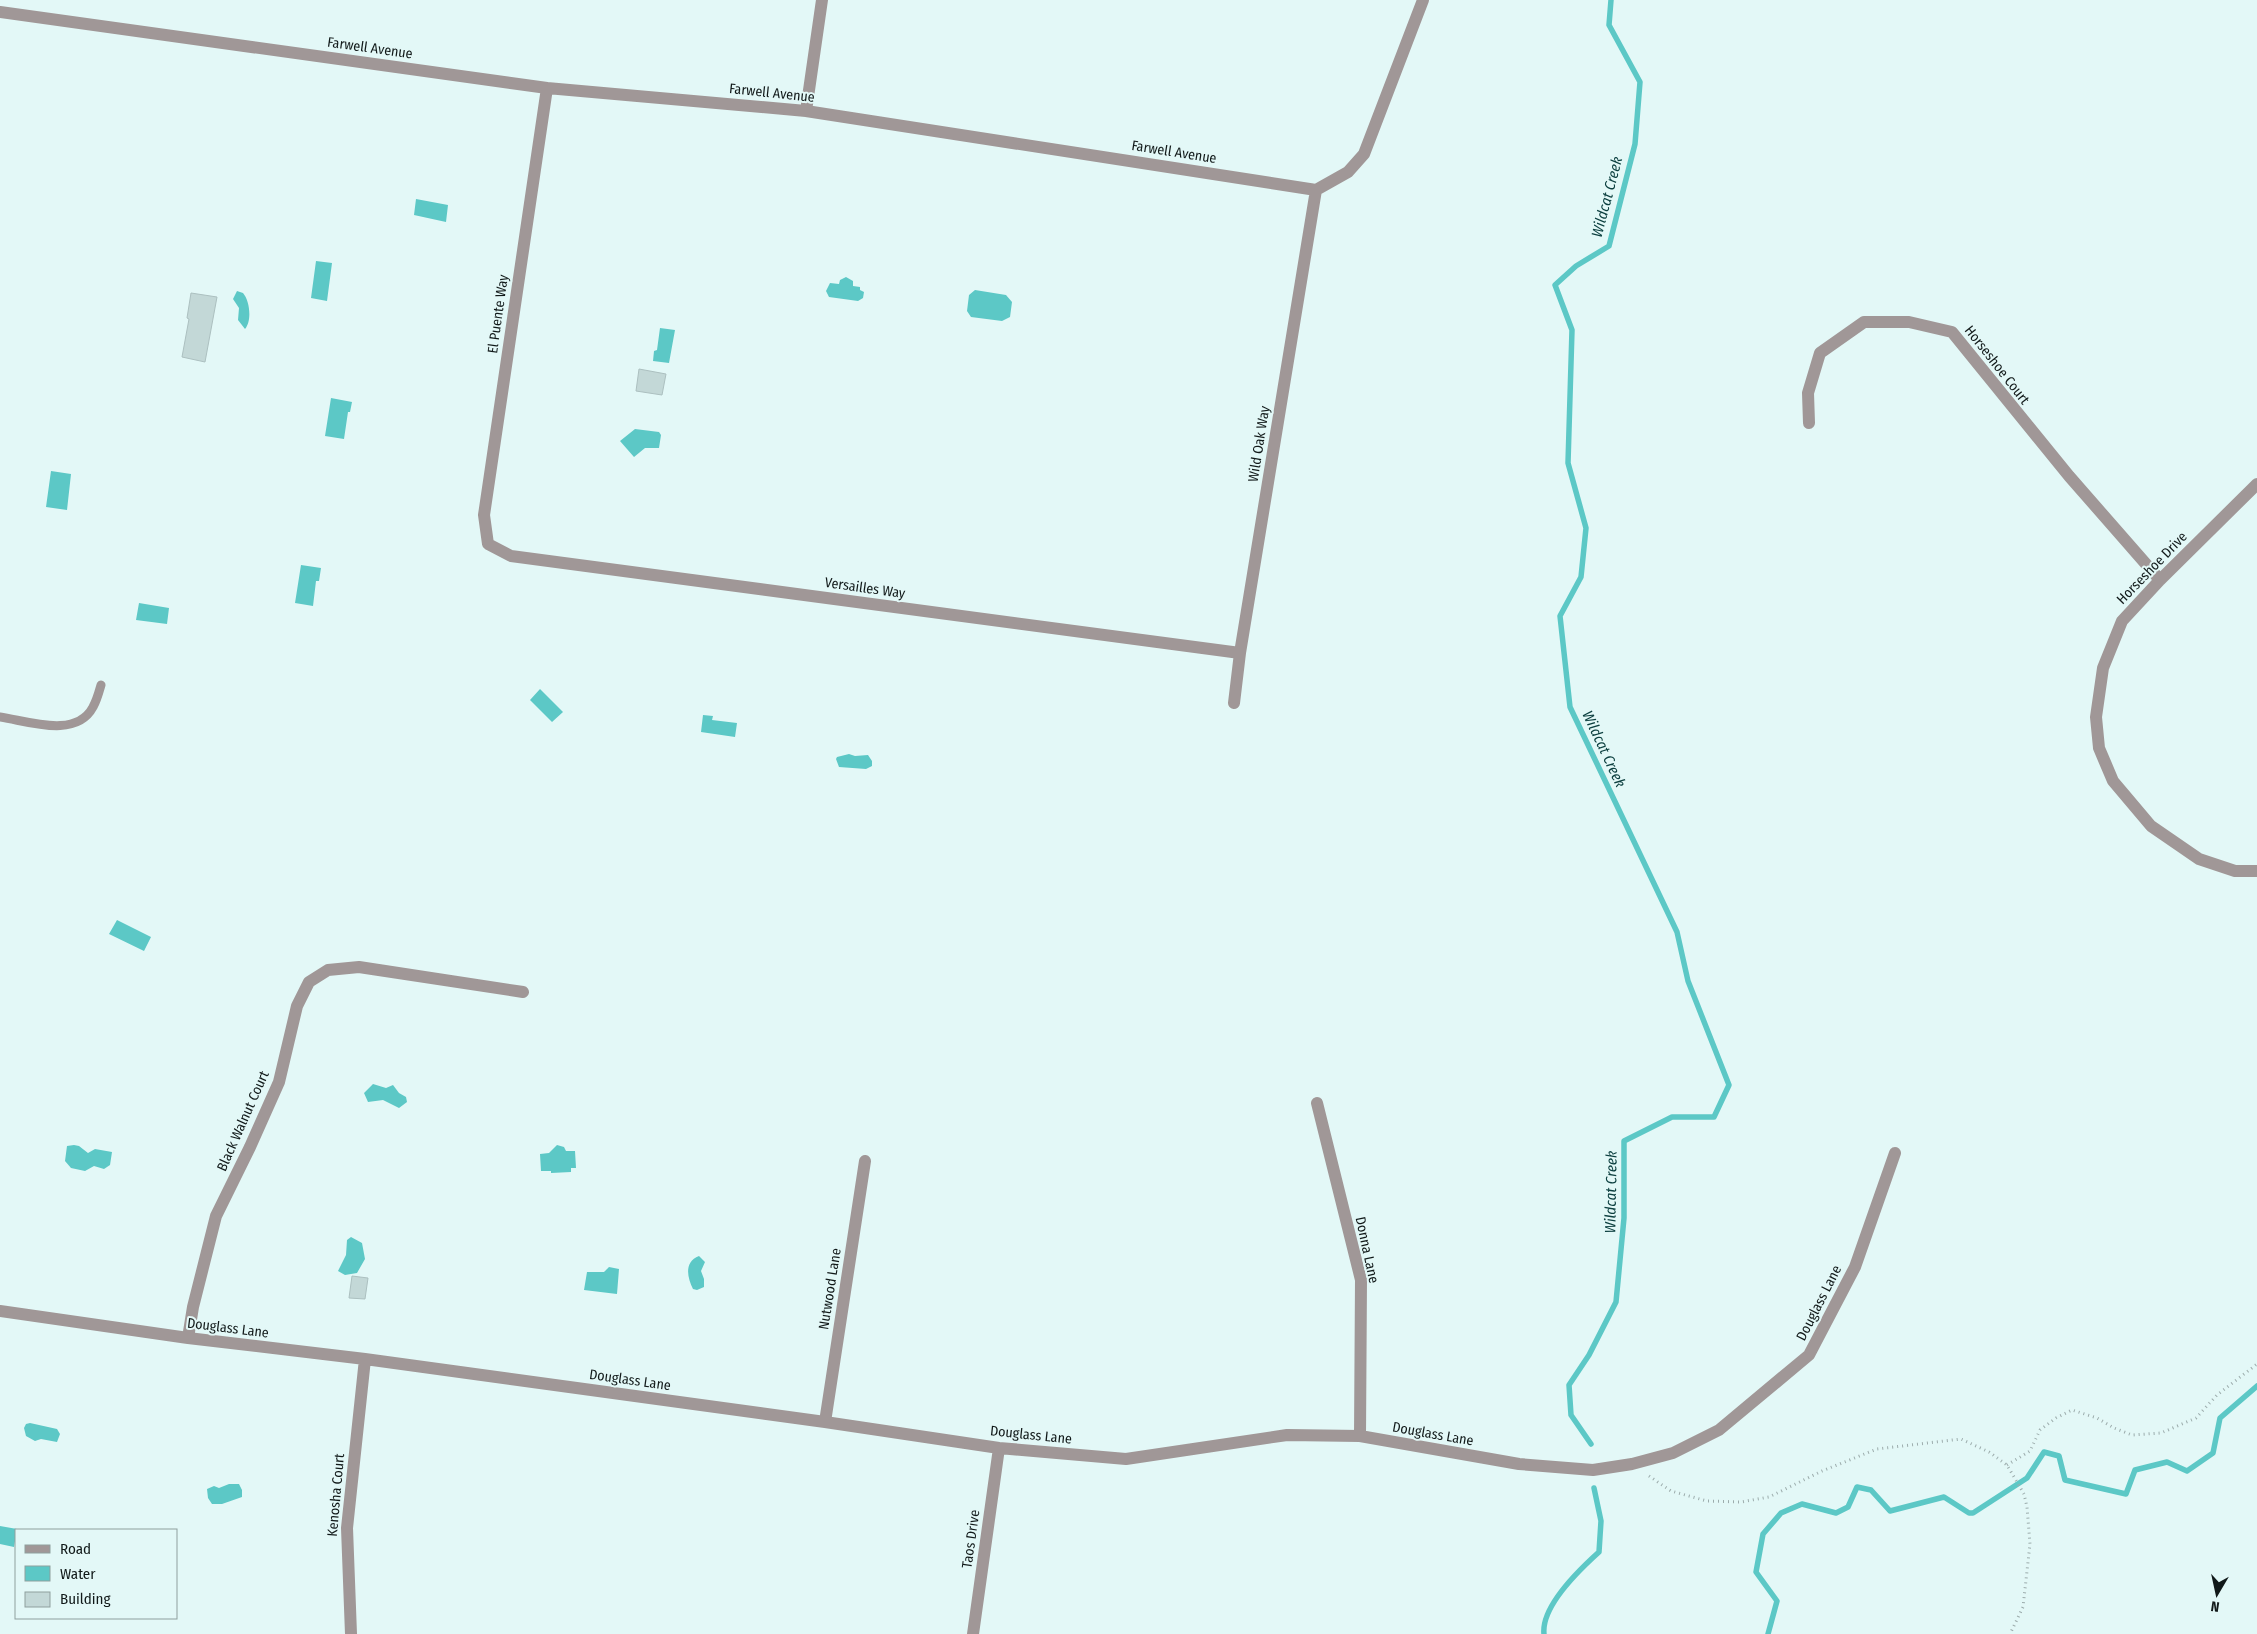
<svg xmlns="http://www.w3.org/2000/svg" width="2257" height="1634" font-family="'Fira Sans Condensed',sans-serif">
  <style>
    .water { fill: #5cc8c6 }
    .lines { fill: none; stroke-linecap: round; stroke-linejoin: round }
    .stream { stroke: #5cc8c6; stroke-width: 5.5 }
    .building { fill: #c3d8d7; stroke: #acc0c0 }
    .path { stroke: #9cacac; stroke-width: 3; stroke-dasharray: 1 4; stroke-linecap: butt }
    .service { stroke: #a09797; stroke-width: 9 }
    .minor { stroke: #a09797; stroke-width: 12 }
    .labels { text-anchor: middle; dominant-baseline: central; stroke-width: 4; stroke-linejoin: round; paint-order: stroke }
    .street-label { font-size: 14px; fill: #111919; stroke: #e3f8f7 }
    .water-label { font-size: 15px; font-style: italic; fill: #0d4040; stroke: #e3f8f7 }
  </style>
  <rect width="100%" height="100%" fill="#e3f8f7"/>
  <path class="water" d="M416,199L448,205L446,222L414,215Z
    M316,261L332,263L327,301L311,298Z
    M846,277L853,281V286L860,287V290L864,292L863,298L858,301L829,297L826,291L830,283L839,284L840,280Z
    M975,290L1006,295L1012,302L1010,317L1002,321L971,317L967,311L969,295Z
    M237,291L243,293C250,301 252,321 245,329L238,320L239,308L233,299Z
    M660,328L675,330L669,363L653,361L654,351L657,350Z
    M331,398L352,402L350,412H348L344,439L325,436Z
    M635,429L659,432L661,435L659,448H645L634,457L620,441Z
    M51,471L71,474L67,510L46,507Z
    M301,565L321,568L319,581H316L313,606L295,603Z
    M139,603L169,608L167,624L136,620Z
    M540,689L563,712L552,722L530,700Z
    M703,715L713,716L712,720L737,723L735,737L701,732Z
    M849,754L855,756L868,755L872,761V766L866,769L839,767L836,759L837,757Z
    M117,920L151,937L144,951L109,934Z
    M373,1084L386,1088L393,1085L399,1093L406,1097L407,1102L399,1108L383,1100L368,1102L364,1093Z
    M74,1145L79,1146L88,1153L95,1149L112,1152L110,1165L104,1169L94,1166L85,1171L71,1168L65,1161L67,1146Z
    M557,1145L564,1147L566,1151H575L576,1168H571V1172L551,1173V1171H541L540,1154L549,1153Z
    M351,1237L362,1243L365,1259L357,1273L345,1275L338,1271L346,1255L347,1240Z
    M699,1256L705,1262L701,1271L704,1279V1287L697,1290L693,1289C687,1277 684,1262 699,1256Z
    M609,1267L619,1269L617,1294L584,1290L587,1272H604Z
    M30,1423L57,1429L60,1434L57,1442L41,1439L35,1441L26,1436L24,1428L26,1424Z
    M229,1484H239L242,1490V1497L222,1504H212L208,1498L207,1489L214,1486L219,1488Z
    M0,1526L17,1529L14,1547L0,1544Z"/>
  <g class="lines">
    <path class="stream" d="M1591,1444L1571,1415L1569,1385L1589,1355L1616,1302L1624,1218V1141L1672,1117H1714L1729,1085L1688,981L1677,932L1570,707L1560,616L1581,577L1586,528L1568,463L1572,330L1555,285L1576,266L1609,246L1635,144L1640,82L1609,25L1611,0
      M1544,1634C1541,1606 1579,1570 1599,1552L1601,1521L1594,1488
      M1768,1634L1777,1601L1756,1572L1763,1534L1781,1513L1802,1504L1836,1513L1848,1507L1857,1487L1871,1490L1890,1511L1944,1497L1969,1513H1973L2027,1478L2044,1452L2059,1456L2065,1480L2126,1494L2135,1470L2167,1462L2187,1471L2213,1453L2220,1418L2257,1386"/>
  </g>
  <path class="building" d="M191,293L217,297L205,362L182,357L189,319L187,318Z
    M639,369L666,374L662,395L636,391Z
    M352,1276L368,1278L365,1299L349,1298Z"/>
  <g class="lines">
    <path class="path" d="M2007,1465L2030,1451L2040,1430L2056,1418L2072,1410L2097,1418L2114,1428L2132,1435L2161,1433L2196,1418L2217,1395L2257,1364
      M1649,1476L1671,1491L1707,1501L1741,1502L1769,1497L1822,1471L1877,1449L1961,1439L1989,1452L2007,1465L2024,1494L2027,1507L2030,1544L2023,1607L2010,1634"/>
    <path class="service" d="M0,717C28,721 76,739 93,707C97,700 99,692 101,685"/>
    <path class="minor" d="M0,12L547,88L806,111L1316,190L1348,172L1364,154L1423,0
      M547,88L484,515L488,544L511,556L1240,653
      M806,111L822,0
      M1809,423L1808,393L1820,353L1864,322H1909L1952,332L2069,476L2160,580
      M2257,484L2160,580L2122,621L2103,668L2096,717L2099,748L2113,781L2151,826L2199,859L2235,871H2257
      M1234,703L1240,653L1316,190
      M1317,1103L1361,1280L1360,1436
      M0,1311L188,1338L365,1359L825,1422L999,1448L1126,1459L1287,1435L1360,1436L1519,1464L1593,1470L1632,1464L1673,1453L1719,1430L1809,1355L1855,1267L1895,1153
      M188,1338L193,1307L216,1216L250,1147L279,1082L297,1006L309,982L328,970L359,967L523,992
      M825,1422L865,1161
      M351,1634L347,1528L365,1359
      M973,1634L999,1448"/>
  </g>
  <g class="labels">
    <g class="street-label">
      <text transform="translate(370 48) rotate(8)">Farwell Avenue</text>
      <text transform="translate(772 93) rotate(6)">Farwell Avenue</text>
      <text transform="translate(1174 152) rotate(9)">Farwell Avenue</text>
      <text transform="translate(498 314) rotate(-82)">El Puente Way</text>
      <text transform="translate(1997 365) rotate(52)">Horseshoe Court</text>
      <text transform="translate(1259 444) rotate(-81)">Wild Oak Way</text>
      <text transform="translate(2152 568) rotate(-46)">Horseshoe Drive</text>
      <text transform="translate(865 588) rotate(8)">Versailles Way</text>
      <text transform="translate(243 1121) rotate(-66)">Black Walnut Court</text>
      <text transform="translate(1367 1250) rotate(78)">Donna Lane</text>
      <text transform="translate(830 1289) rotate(-81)">Nutwood Lane</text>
      <text transform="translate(1819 1303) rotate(-63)">Douglass Lane</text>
      <text transform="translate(228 1328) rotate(7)">Douglass Lane</text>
      <text transform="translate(630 1380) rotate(8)">Douglass Lane</text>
      <text transform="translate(1433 1434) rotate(10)">Douglass Lane</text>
      <text transform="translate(1031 1435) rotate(6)">Douglass Lane</text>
      <text transform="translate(336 1495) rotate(-85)">Kenosha Court</text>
      <text transform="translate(971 1539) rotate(-82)">Taos Drive</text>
    </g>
    <g class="water-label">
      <text transform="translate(1607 197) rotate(-75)">Wildcat Creek</text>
      <text transform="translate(1604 749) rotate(65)">Wildcat Creek</text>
      <text transform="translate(1611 1192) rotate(-89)">Wildcat Creek</text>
    </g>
  </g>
  <rect x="15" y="1529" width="162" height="90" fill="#e3f8f7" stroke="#8f9f9e"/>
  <rect x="25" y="1545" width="25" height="8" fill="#a09797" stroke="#8f9f9e"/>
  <text x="60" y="1554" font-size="15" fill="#111919">Road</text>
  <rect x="25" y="1566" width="25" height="15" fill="#5cc8c6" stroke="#8f9f9e"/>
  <text x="60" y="1579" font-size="15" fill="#111919">Water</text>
  <rect x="25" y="1592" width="25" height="15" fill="#c3d8d7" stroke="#8f9f9e"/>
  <text x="60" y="1604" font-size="15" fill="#111919">Building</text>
  <g transform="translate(2217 1594) rotate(189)" stroke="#e3f8f7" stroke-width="4" paint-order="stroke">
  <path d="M0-4L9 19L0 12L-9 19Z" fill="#111919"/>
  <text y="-8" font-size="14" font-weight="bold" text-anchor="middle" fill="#111919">N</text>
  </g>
</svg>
